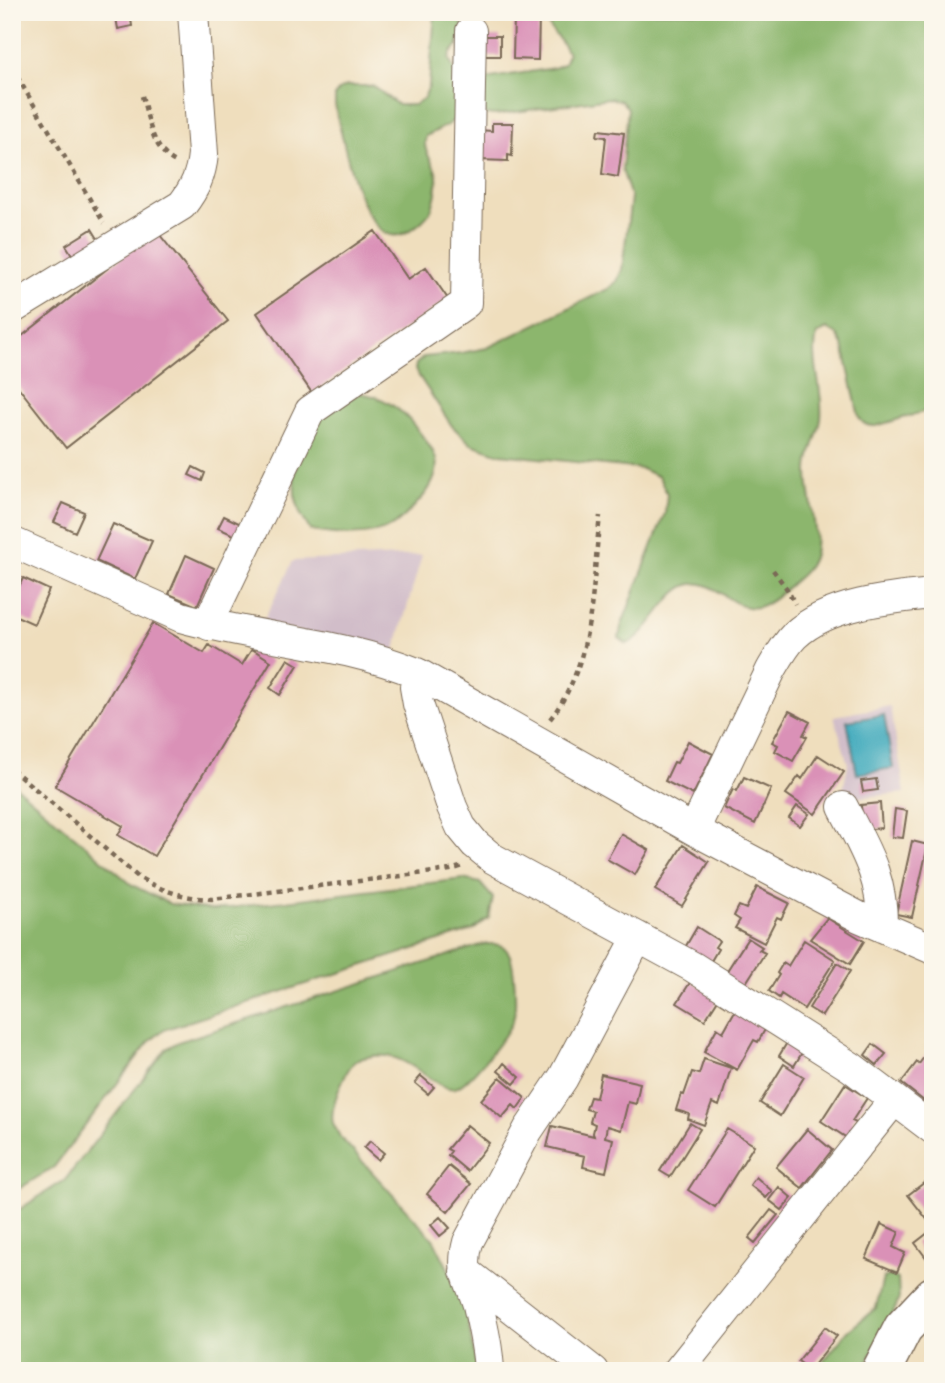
<svg xmlns="http://www.w3.org/2000/svg" width="945" height="1383" font-family="'Gochi Hand',sans-serif">
  <style>
    .industrial { fill: #d1bdc9 }
    .forest { fill: #8cb66d; stroke: #647046; stroke-width: 2 }
    .water { fill: #3da9bc; stroke: #3c6a6d; stroke-width: 2 }
    .building { fill: #da91b7 }
    .lines { fill: none; stroke-linecap: round; stroke-linejoin: round }
    .minor-casing { stroke: #7a6956; stroke-width: 32 }
    .major-casing { stroke: #7a6956; stroke-width: 41 }
    .path { stroke: #7a6956; stroke-width: 4.5; stroke-dasharray: 5 5; stroke-linecap: butt }
    .minor { stroke: #fff; stroke-width: 30 }
    .major { stroke: #fff; stroke-width: 38 }
  </style>
  <rect width="100%" height="100%" fill="#fbf7ec"/>
  <filter id="ink" filterUnits="userSpaceOnUse"><feTurbulence type="fractalNoise" baseFrequency=".0143" numOctaves="2"/><feDisplacementMap in="SourceGraphic" scale="14" xChannelSelector="R" yChannelSelector="G"/><feConvolveMatrix kernelMatrix="1 2 1 2 8 2 1 2 1" color-interpolation-filters="sRGB"/></filter>
  <filter id="wash" filterUnits="userSpaceOnUse"><feTurbulence type="fractalNoise" baseFrequency=".00686" numOctaves="4" result="noise"/><feDisplacementMap in="SourceGraphic" scale="28" xChannelSelector="R" yChannelSelector="G"/><feGaussianBlur stdDeviation="1.57" result="paint"/><feColorMatrix in="noise" values="0 0 0 0 0 0 0 0 0 0 0 0 0 0 0 0 0 1.4 0 .05"/><feComposite in="paint" operator="in"/></filter>
  <g filter="url(#wash)">
    <rect width="100%" height="100%" fill="#efdebd"/>
    <path class="industrial" d="M422,555L394,653L262,624L293,561Z
      M890,706L905,793L841,799L848,764L834,716Z"/>
    <path class="forest" d="M435,12H465L458,45L451,53L449,59L459,80V115L448,125L426,136C421,152 435,162 437,176C438,186 435,199 432,208C428,218 415,228 405,233C361,254 342,131 335,105V95L340,89L347,86H373L398,105H414L424,98L429,86Z
      M544,12H933V409L876,426C868,426 863,425 859,417L843,345L837,335L827,329L817,334C810,361 824,390 821,419C819,436 808,452 808,470C807,496 822,536 812,560C808,570 799,577 791,584C782,592 773,602 761,606C733,616 716,575 688,585C666,592 651,633 627,644L619,638L621,627L665,513L667,494L659,477L642,469L500,454L471,444L452,426L415,370L416,364L424,357L461,353L487,348L608,289L617,281L622,270L631,197L622,170L628,108L621,101L609,98L495,115L486,114L480,110L484,79L554,68L564,64L568,54C562,38 546,30 544,12Z
      M359,393C383,396 401,408 416,428C423,437 434,449 436,460C439,474 430,489 421,499C413,508 404,518 394,525C372,538 334,536 310,530L300,513L295,495L294,473L318,419Z
      M12,783L132,885L170,904L213,910L463,879L480,883L493,898L489,918L473,930L163,1030L148,1043L54,1167L12,1193Z
      M484,944C493,944 502,943 508,952C515,962 517,1008 513,1020C508,1034 468,1085 455,1088C434,1093 409,1047 368,1057C364,1058 360,1058 357,1060C345,1068 329,1109 333,1123C335,1127 338,1133 340,1137L434,1240L464,1300L477,1371H184L175,1368L167,1371H12V1214L65,1180L166,1049L178,1042Z
      M891,1275L898,1279L899,1298L895,1309L863,1371H819L824,1360L848,1331L876,1308L883,1278Z"/>
    <path class="water" d="M884,715L893,768L857,774L847,721Z"/>
    <g id="blocks">
      <path class="building" d="M115,12H130L132,26L118,29Z
        M514,16H539L538,60L513,59Z
        M483,36H500V56H482Z
        M492,123H513L512,156L508,155V161L478,160V130L492,131Z
        M598,130L624,133L618,177L602,174L606,137L597,136Z
        M92,229L100,242L74,258L66,245Z
        M156,230L228,321L66,448L12,379V344Z
        M375,231L408,279L426,267L448,299L312,393L257,313Z
        M193,467L205,473L202,481L189,475Z
        M63,503L84,512L75,532L54,522Z
        M224,516L241,524L236,536L218,528Z
        M113,524L152,541L135,579L96,561Z
        M186,555L214,568L197,606L169,594Z
        M23,578L49,590L34,624L12,614V593L14,590L17,591Z
        M153,623L204,653L209,645L242,665L252,649L271,661L154,856L118,835L123,826L55,786Z
        M288,659L298,665L280,695L270,688Z
        M789,711L810,722L803,735L807,737L793,761L775,751L778,745L772,742Z
        M688,741L713,754L693,795L665,781L674,762L677,763Z
        M818,755L844,772L815,814L786,794L799,776L802,779Z
        M744,777L771,789L755,824L724,808L733,789L737,791Z
        M876,779L878,790L863,792L861,781Z
        M880,803L882,828L863,830L861,805Z
        M797,806L809,814L800,826L789,818Z
        M895,809L907,811L903,838L892,837Z
        M621,834L649,850L635,875L607,859Z
        M912,841L928,845L912,917L896,914Z
        M683,845L709,862L682,906L655,890Z
        M757,887L789,903L781,919L777,917L764,943L735,928L740,920L734,916L739,906L746,909Z
        M827,918L864,941L850,964L810,939Z
        M697,927L719,941L715,947L718,949L708,966L683,951Z
        M748,938L762,947L759,950L765,953L742,989L723,977Z
        M804,940L835,960L804,1009L781,994L779,998L769,991L779,975L777,973L783,963L788,966Z
        M837,963L850,971L822,1016L809,1008Z
        M691,981L719,998L705,1020L677,1003Z
        M736,1009L767,1026L758,1042L754,1040L737,1070L704,1052L717,1028L723,1032Z
        M788,1041L803,1051L794,1066L779,1056Z
        M873,1044L886,1054L877,1065L865,1055Z
        M927,1053L933,1058V1108L901,1083L917,1062L919,1064Z
        M704,1059L731,1068L719,1106L712,1103L704,1125L688,1119L689,1114L676,1110L681,1094L684,1095L692,1072L699,1074Z
        M504,1063L520,1077L514,1084L498,1071Z
        M784,1064L804,1077L780,1116L760,1103Z
        M601,1074L640,1083L636,1104L628,1102L621,1130L607,1126L605,1137L613,1139L606,1172L583,1167L585,1156L547,1147L552,1126L594,1136L593,1133L595,1124L590,1122L593,1111L586,1109L590,1097L596,1098Z
        M421,1076L434,1087L428,1094L415,1083Z
        M500,1077L525,1098L517,1109L513,1105L502,1118L481,1100Z
        M845,1084L867,1098L852,1121L856,1123L847,1138L821,1121Z
        M690,1123L700,1129L670,1177L660,1171Z
        M467,1125L489,1143L467,1171L448,1155L451,1151L447,1149Z
        M727,1129L754,1145L715,1207L688,1190Z
        M807,1129L832,1150L802,1188L776,1167Z
        M370,1141L384,1153L378,1160L364,1148Z
        M449,1166L471,1184L448,1212L427,1194Z
        M933,1176V1227L908,1195Z
        M756,1177L772,1191L766,1198L750,1185Z
        M779,1187L792,1198L782,1210L769,1200Z
        M771,1210L778,1215L755,1243L749,1238Z
        M440,1217L450,1228L440,1236L431,1225Z
        M881,1224L899,1232L893,1247L905,1253L897,1272L866,1259Z
        M933,1229V1261L930,1263L915,1243Z
        M825,1327L837,1336L810,1370L798,1361Z"/>
    </g>
  </g>
  <g filter="url(#ink)">
    <use href="#blocks" fill-opacity="0" stroke="#7a6956" stroke-width="2"/>
    <g class="lines">
      <g class="minor-casing">
        <path id="minor" d="M12,309L182,205C195,188 201,175 203,154L193,12
          M12,542L181,617C259,639 342,642 417,673L694,830L859,917L933,949
          M209,625L214,611L310,411L466,303L471,31
          M417,673L415,687L418,704L452,807L461,827L475,844L492,858L693,967L851,1067L933,1129
          M843,807C865,850 883,877 882,927
          M694,830L771,670C778,658 785,645 795,635C828,604 890,598 933,594
          M465,1271L593,1371
          M489,1371C488,1348 483,1327 478,1305C470,1278 460,1272 468,1242L528,1130L563,1078L638,937
          M678,1371L894,1100"/>
      </g>
      <g class="major-casing">
        <path id="major" d="M881,1371L903,1328L933,1296"/>
      </g>
      <path class="path" d="M12,68L104,223
        M142,96C149,120 152,152 178,163
        M773,570L787,589L795,604
        M550,719C595,663 592,584 600,516
        M12,769L138,877C162,891 184,898 212,899L450,870L464,866"/>
      <use href="#minor" class="minor"/>
      <use href="#major" class="major"/>
    </g>
  </g>
  <rect width="945" height="1383" fill="none" stroke="#fbf7ec" stroke-width="42"/>
</svg>
